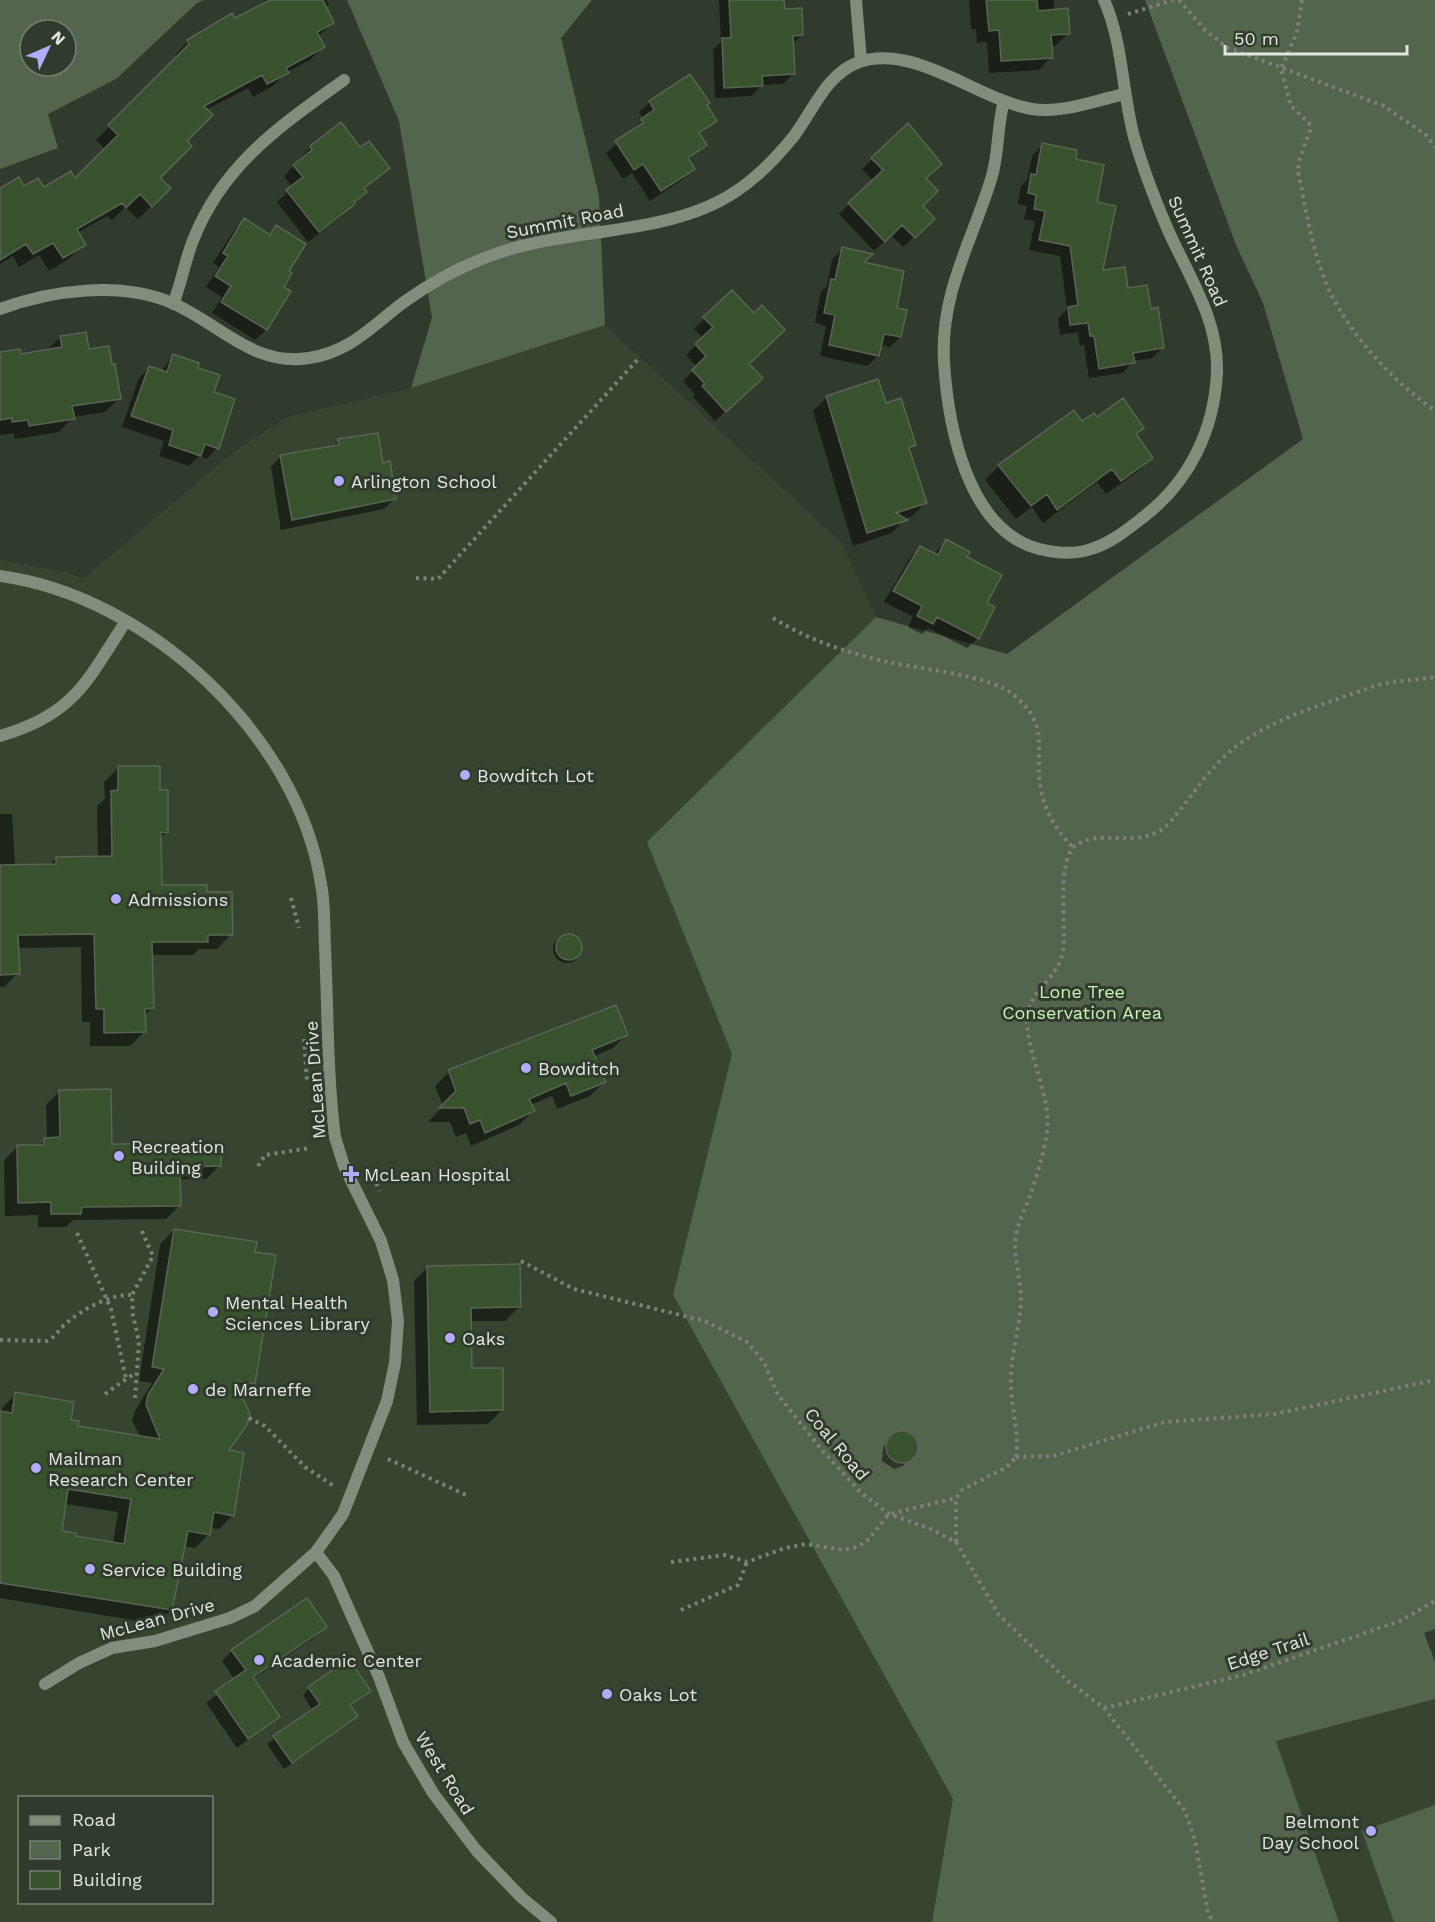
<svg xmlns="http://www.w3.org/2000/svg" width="1435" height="1922" font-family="'Work Sans',sans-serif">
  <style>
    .built { fill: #364430; fill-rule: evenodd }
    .green { fill: #54654d; fill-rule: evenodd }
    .shadow { fill: #0007; fill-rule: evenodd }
    .building { fill: #39522e; stroke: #5a6455; stroke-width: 1.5; fill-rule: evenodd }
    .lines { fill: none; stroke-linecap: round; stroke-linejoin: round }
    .path { stroke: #7b8378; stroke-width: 4; stroke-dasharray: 3 4.5; stroke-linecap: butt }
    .street { stroke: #818d7d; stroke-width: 12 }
    .poi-dot { fill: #b1adfa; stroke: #313b2d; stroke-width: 2 }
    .labels { text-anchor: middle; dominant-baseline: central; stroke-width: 6; stroke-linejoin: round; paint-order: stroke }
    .street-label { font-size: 18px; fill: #e1e7df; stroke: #313b2d }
    .poi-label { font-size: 18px; fill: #e1e7df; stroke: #313b2d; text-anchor: start }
    .park-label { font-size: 18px; fill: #c7f3b5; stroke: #313b2d }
  </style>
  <rect width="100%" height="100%" fill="#313b2d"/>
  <path class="built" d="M605,325L841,542L876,617L648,843L732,1054L673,1295L953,1799L932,1922H0V560L69,573L83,579L236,450L287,417L411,388ZM20,1798H212V1902H20Z
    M1435,1699V1922H1339L1276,1741Z"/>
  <path class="green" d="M0,0H204L197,3L116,79L48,114L58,148L0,169ZM30,30H66V66H30Z
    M347,0H592L561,38L599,196L605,325L411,388L432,318L399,121Z
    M1145,0H1435V1629L1424,1633L1435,1662V1699L1276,1741L1339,1922H932L953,1799L673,1295L732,1054L647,842L876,617L1007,654L1303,439L1263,303L1236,245Z
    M1435,1805V1922H1394L1362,1831Z"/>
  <path class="shadow" d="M266,0H326L329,4L325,8L333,22L318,37L323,47L310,60L287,72L273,86L253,97L248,88L206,110L158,178L169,188L138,219L125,207L112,220L107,216L77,233L84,244L70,258L49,271L39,255L19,267L13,256L0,264V189H43L74,180L105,149L96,140L177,59L175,55L188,41L259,7Z
    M719,0H783L784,11L802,35L792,44L793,74L783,84L762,85L751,96L715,98L713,50L721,42Z
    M969,0H1054V11L1068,33L1055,46H1050L1051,57L1039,70L989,73L987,42L977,43L976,29H971Z
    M650,102L705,105L715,120L698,135L705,145L688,160L693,169L683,179L650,201L632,173L623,179L606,153L644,119L639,112Z
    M908,125L925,179L921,206L933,219L903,247L891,235L874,251L839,214L873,181L862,169Z
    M1043,145L1074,160L1095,203L1101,272L1127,290L1149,310L1162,348L1152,358L1133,361L1123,373L1089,378L1084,345L1080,346L1078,332L1060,335L1058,319L1067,309L1060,256L1029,250L1035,221L1024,219L1027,206L1018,204L1021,186L1027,180L1032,156Z
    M311,147L360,149L388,168L363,190L343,215L308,242L277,202L292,187L284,176Z
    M244,220L269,235L277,227L287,272L282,287L289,292L266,330L255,340L212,313L222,297L206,287L219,267L213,263L234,231Z
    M843,249L861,263L895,309L900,337L890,347L880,345L878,356L867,366L820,356L826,326L815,323L821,291L827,286L832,259Z
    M732,292L750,388L715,421L693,397L695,395L683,381L697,367L686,355L703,338L694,329Z
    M60,337L87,351L119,398L105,412L73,417L59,432L15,439L14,433L0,435V353L20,356L46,351Z
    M173,356L212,393L217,448L207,459L199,456L189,466L159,456L164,441L122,427L139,378L149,367L161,372Z
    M827,397L885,405L915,445L909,451L925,503L911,517L904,519L892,533L853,546L813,411Z
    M1096,419L1143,428L1135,435L1151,458L1137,472L1106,494L1097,482L1043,523L1032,507L1016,519L985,480L999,466L1082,423Z
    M339,441L382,465L395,498L384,509L281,530L271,467L281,456L332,447Z
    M946,541L965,558L985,604L978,638L967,648L928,628L922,634L908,627L913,617L884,602L910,558L920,547L934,554Z
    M118,768L159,791L167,832L159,839L160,887L206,894L231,934L217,949H199L193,955H151L152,1008L144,1016V1032L130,1046H90V1022H82L81,947L17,948L18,973L4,987H0V814H12L15,866H49L56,858H98L97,806L105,799L104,782Z
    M553 949a14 14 0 1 1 28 0a14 14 0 1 1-28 0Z
    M627,1034L613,1048L593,1057L604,1082L590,1096L557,1109L552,1096L531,1105L533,1111L519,1125L471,1146L466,1133L456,1137L450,1122H428L443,1106L435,1086L449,1072Z
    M60,1091L110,1146L220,1165L206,1179H179L180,1205L166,1219L73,1220L66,1227H38V1215L5,1216L4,1160L17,1147H37L47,1139L46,1105Z
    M174,1230L253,1253L254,1383L240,1397L226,1451L233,1515L219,1529L210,1528L209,1534L195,1548L183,1546L171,1610L157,1624L0,1598L2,1408L16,1394L70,1421L76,1427L140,1437L132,1420L135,1411L152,1383L139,1381L160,1244ZM64,1504L118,1512L113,1544L73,1537L60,1532Z
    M428,1267L519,1307L505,1321H470V1369L502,1410L488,1424L417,1425L414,1281Z
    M897,1433H906L914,1438L917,1447L903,1466L894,1469L882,1461L883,1447Z
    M325,1627L315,1637L253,1679L278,1716L237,1748L206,1703L235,1680L222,1661L232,1651Z
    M309,1688L369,1691L350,1706L357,1716L350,1723L284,1769L267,1744L313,1711L303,1695Z"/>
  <path class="building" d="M270,0H323L334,23L317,32L325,47L286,68L289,73L267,84L262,75L204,106L213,115L187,141L192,146L160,178L171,188L152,207L140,194L126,208L122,203L77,229L86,245L63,258L53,243L33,254L26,244L0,260V188L19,177L24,186L38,178L44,187L71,171L75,178L118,135L108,125L189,44L187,40L232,13L235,18Z
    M729,0H784L785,9L802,8L803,35L793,36L795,74L762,76L763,86L724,88L722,38H731Z
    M986,0H1037L1038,11L1068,8L1070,34L1051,35L1053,58L1001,61L999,30L989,31Z
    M690,74L710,103L707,105L717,121L699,133L707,145L688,158L695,169L661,191L643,164L634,170L615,141L643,123L641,119L654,110L649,101Z
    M341,122L360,147L369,141L390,168L364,188L367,192L354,202L355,204L319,232L286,190L303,177L293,165L312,150L310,146Z
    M908,123L942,164L926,178L938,191L923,206L935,219L915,238L902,225L885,242L848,203L883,170L871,158Z
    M1042,143L1077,150L1076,159L1104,165L1097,202L1116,206L1103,270L1125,267L1128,288L1147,285L1151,309L1158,307L1164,348L1133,353L1135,363L1099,369L1094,336H1090L1088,323L1070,325L1068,307L1078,305L1070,246L1039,240L1045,211L1034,209L1036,195L1028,193L1031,174L1036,175Z
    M244,218L270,235L276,225L306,244L289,271L292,273L284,287L291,291L267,330L221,302L231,286L215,276L228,256L223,253Z
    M842,247L873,254L864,262L904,271L897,308L907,310L901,337L884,334L879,356L829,345L835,315L824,313L831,279L835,280Z
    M732,290L754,313L762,305L785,330L749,364L763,378L726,412L702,386L705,384L692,370L706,356L695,344L713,327L703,317Z
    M86,332L89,349L109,346L112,364H115L121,399L72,406L75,419L29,426L28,420L12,422V418L0,420V352L20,349L21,354L62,347L60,336Z
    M173,354L199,363L198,368L220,375L214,392L235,399L219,449L205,444L201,456L169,445L173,430L131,416L149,366L167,372Z
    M878,379L886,403L901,398L916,445L909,448L927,503L896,513L908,520L867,533L826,396Z
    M1123,398L1144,428L1136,434L1153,458L1121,481L1112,469L1057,510L1047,494L1031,506L998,465L1074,410L1082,421L1094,413L1097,417Z
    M378,433L383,463L390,461L396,499L292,520L280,455L339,445L338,439Z
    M946,539L970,552L967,557L1002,575L987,603L995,607L979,639L937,617L933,624L917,616L922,606L893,591L920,546L938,555Z
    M118,766H160V790H168V833L161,832L162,885H207V892H232L233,935H208V942H152L154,1008L145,1009L146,1032L104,1033V1009H96L94,934L18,935L20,974L0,975V865L56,864V857L112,856L111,791L118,790Z
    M556 947a13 13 0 1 1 26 0a13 13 0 1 1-26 0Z
    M616,1005L628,1035L592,1050L606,1082L571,1096L566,1083L529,1099L535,1111L485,1133L480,1120L470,1124L464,1108H439L456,1091L448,1070Z
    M111,1089L112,1144L221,1143V1166L180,1167L181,1206L82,1207L81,1214H51V1202L18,1203L17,1145H44V1138L60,1137L59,1090Z
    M174,1229L257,1242L255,1252L276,1255L255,1384L235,1381L250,1414L247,1425L229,1450L244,1453L234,1516L214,1512L210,1535L188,1531L172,1610L0,1583V1411L12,1413L15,1392L74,1402L71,1420L79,1421L78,1426L160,1439L146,1405L148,1395L164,1369L152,1367ZM68,1489L131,1499L124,1544L75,1536L76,1533L62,1531Z
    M520,1264L521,1307L471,1308L472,1368H503V1410L430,1412L427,1266Z
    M886 1447a16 16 0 1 1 32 0a16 16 0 1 1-32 0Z
    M307,1598L327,1627L253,1677L280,1717L248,1739L215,1691L246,1670L231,1650Z
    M349,1659L371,1691L350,1705L358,1716L292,1763L273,1736L320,1704L308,1687Z"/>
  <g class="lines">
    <path class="path" d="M1179,0L1205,30L1226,47L1384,106L1426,135L1435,147
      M1302,0L1297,32L1281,69L1291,106L1309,123L1310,130L1299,161L1298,172C1307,213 1313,259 1332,296C1356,342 1394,381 1435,411
      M1128,14L1173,0
      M416,578L438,579L640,357
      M773,618C808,640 848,653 888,662C922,670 990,674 1015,696C1050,726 1035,748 1040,784C1043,810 1056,829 1073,848
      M291,898L299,928
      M304,1039L307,1081
      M258,1166L265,1155L310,1148
      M372,1169L379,1191
      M77,1233L111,1309L126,1379
      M521,1261L574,1289L705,1321L747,1342L764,1362L778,1395L821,1449L861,1493L889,1514L931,1529L956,1542L999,1615L1069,1682L1104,1708L1185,1811L1195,1840L1208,1913L1213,1922
      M0,1340L47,1341C55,1337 58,1331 64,1325C81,1310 109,1294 132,1295
      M105,1394L135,1373
      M135,1398L139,1342L133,1315L132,1295L153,1256L141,1229
      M249,1418L265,1426L305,1467L334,1486
      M1016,1457C1020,1432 1011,1409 1011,1384C1010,1356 1020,1329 1021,1301C1021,1281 1015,1262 1015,1243C1016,1226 1025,1210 1031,1193C1037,1175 1044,1152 1047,1132C1051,1093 1027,1057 1027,1018C1028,991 1059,978 1063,951C1067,928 1056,863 1074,847C1098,826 1141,852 1168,824C1192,798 1209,766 1238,745C1270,722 1306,710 1343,697C1356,693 1369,687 1383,684C1400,680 1418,680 1435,677
      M1016,1457L1053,1456L1165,1422L1275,1414L1435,1380
      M388,1459L466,1495
      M956,1542V1498L962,1490L1007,1467L1016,1457
      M671,1562L725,1555L747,1562L785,1548L806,1544L844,1550L857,1547L868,1540L889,1514L956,1498
      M681,1610L738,1585L747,1562
      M1104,1708L1243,1675L1400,1621L1435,1601"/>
    <path class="street" d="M856,0L861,61
      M1004,101C997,126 999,152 992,176C973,240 940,292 944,362C948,425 967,530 1039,549C1056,553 1075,555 1091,549C1112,543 1129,528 1146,515C1190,480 1214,430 1217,373C1219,320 1189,277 1168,230C1155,200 1143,169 1134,137C1122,92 1123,42 1104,0
      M173,304C182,282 185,259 194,238C224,163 282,125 344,80
      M0,309C52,290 120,281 172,303C219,323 253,367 309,358C350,352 372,326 404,302C429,284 458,268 487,257C564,226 666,238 735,192C758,177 777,157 794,136C813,111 826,74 859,62C915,43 978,100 1032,109C1062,114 1096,100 1125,94
      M0,576C148,596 298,735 321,884C325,904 324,926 325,947C328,1010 327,1075 335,1137L344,1166L381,1241L393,1280L398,1321L395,1363L387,1401L343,1514L316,1552L255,1606L230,1618L155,1641L112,1648L79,1663L45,1684
      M0,736C74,715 87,681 126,621
      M316,1552L334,1576L379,1677L403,1742L433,1793L476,1850L521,1897L551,1922"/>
  </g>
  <g class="poi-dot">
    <circle cx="339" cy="481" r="6"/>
    <circle cx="465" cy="775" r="6"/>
    <circle cx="116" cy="899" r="6"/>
    <circle cx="526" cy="1068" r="6"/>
    <circle cx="119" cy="1156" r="6"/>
    <path d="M348 1165h6v6h6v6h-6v6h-6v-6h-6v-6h6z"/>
    <circle cx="213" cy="1312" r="6"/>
    <circle cx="450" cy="1338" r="6"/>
    <circle cx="193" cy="1389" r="6"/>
    <circle cx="36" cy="1468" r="6"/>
    <circle cx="90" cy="1569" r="6"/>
    <circle cx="259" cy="1660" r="6"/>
    <circle cx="607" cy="1694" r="6"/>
    <circle cx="1371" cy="1831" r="6"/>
  </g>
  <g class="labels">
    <g class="street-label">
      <text transform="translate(565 221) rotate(-11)">Summit Road</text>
      <text transform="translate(1198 251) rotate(66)">Summit Road</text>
      <text transform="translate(315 1080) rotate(-94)">McLean Drive</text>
      <text transform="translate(837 1444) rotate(50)">Coal Road</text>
      <text transform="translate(157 1619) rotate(-15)">McLean Drive</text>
      <text transform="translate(1268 1651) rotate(-18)">Edge Trail</text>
      <text transform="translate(445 1773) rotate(58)">West Road</text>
    </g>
    <g class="poi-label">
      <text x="351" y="481">Arlington School</text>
      <text x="477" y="775">Bowditch Lot</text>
      <text x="128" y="899">Admissions</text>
      <text x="538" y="1068">Bowditch</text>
      <text x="131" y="1146">Recreation<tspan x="131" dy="21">Building</tspan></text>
      <text x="364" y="1174">McLean Hospital</text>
      <text x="225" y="1302">Mental Health<tspan x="225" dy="21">Sciences Library</tspan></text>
      <text x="462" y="1338">Oaks</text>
      <text x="205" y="1389">de Marneffe</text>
      <text x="48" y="1458">Mailman<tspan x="48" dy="21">Research Center</tspan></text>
      <text x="102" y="1569">Service Building</text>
      <text x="271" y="1660">Academic Center</text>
      <text x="619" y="1694">Oaks Lot</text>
      <text x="1359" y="1821" text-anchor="end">Belmont<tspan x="1359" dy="21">Day School</tspan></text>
    </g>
    <g class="park-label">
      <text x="1082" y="991">Lone Tree<tspan x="1082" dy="21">Conservation Area</tspan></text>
    </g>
  </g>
  <rect x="18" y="1796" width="195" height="108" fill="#313b2d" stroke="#778074" stroke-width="1.5"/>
  <rect x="30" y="1816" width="30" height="9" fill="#818d7d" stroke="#778074" stroke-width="1.5"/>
  <text x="72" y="1826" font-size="18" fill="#e1e7df">Road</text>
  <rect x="30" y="1841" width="30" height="18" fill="#54654d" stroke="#778074" stroke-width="1.5"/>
  <text x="72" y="1856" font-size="18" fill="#e1e7df">Park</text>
  <rect x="30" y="1871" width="30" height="18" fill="#39522e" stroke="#778074" stroke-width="1.5"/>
  <text x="72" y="1886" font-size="18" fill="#e1e7df">Building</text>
  <g transform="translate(48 48) rotate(46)"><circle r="28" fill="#313b2d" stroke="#778074" stroke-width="1.5"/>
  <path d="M0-4.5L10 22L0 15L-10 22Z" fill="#b1adfa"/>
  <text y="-9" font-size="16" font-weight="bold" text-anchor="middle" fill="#e1e7df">N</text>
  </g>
  <path d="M1225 45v9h182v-9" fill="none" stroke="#e1e7df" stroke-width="3"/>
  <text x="1234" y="45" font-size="18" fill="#e1e7df" stroke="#313b2d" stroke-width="4.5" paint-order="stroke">50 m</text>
</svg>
